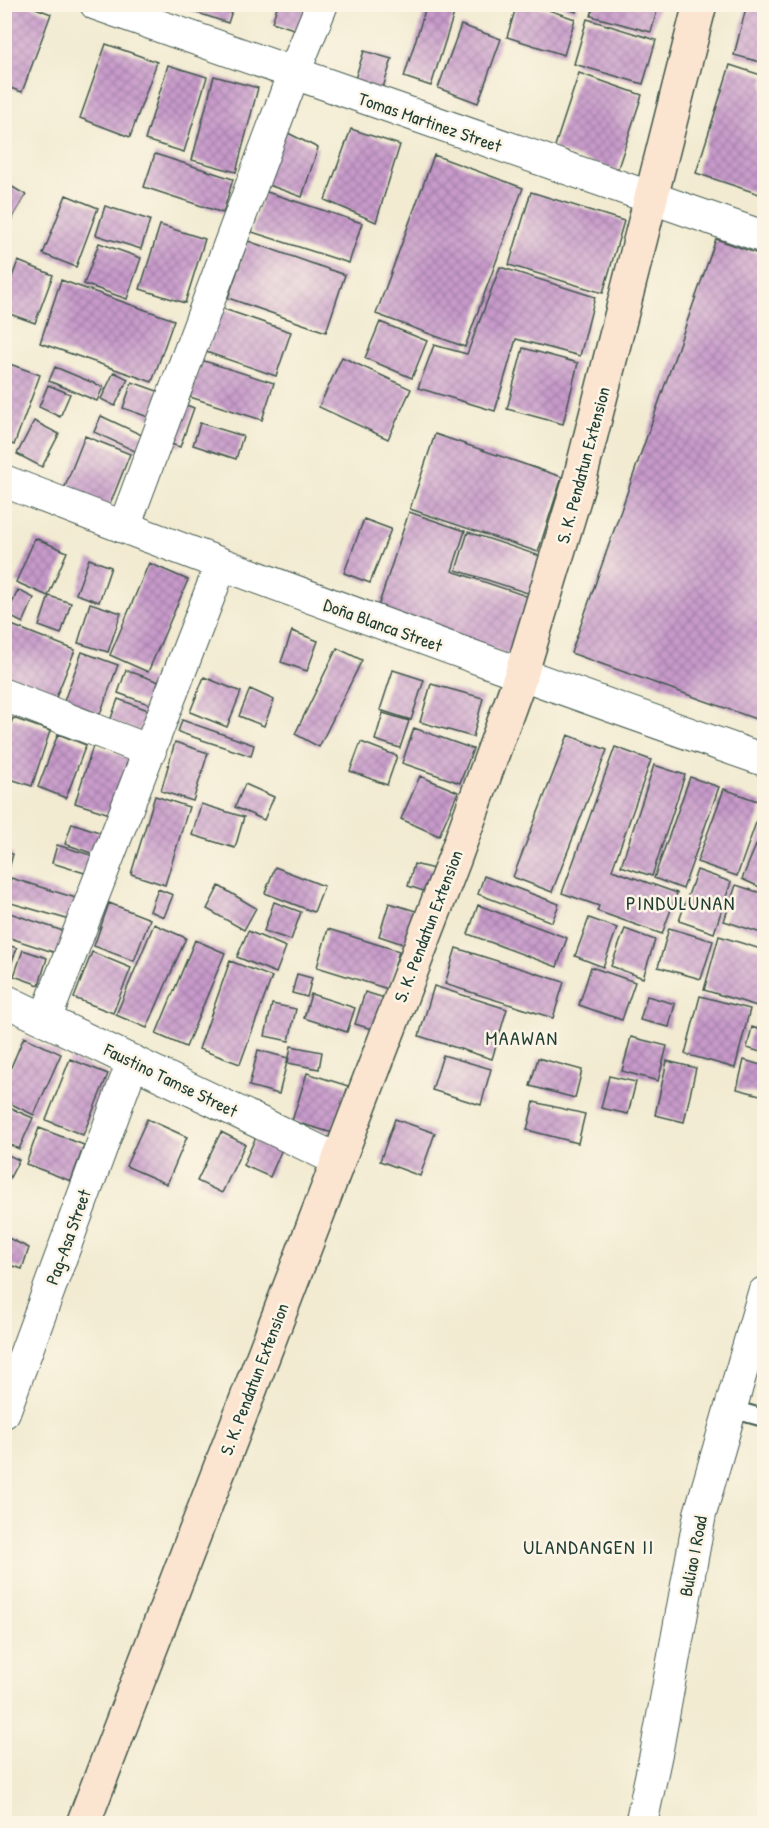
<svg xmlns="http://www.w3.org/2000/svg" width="769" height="1828" font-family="'Patrick Hand',sans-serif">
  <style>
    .building { fill: url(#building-cross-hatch) }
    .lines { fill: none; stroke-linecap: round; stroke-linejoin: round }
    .lane-casing { stroke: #3f574c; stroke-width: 20 }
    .street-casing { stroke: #3f574c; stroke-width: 34 }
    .secondary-casing { stroke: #3f574c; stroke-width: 36 }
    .lane { stroke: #fff; stroke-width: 16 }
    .street { stroke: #fff; stroke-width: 32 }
    .secondary { stroke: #fce5d0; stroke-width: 33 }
    .labels { text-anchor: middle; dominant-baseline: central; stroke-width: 5; stroke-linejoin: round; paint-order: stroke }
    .street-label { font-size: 18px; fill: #1f3d34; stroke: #fcf5e5 }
    .neighbourhood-label { font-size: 20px; letter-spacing: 1.5px; fill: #1f3d34; stroke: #fcf5e5 }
  </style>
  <defs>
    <pattern id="building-cross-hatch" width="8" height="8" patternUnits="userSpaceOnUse" patternTransform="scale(1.5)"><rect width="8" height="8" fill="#c89acb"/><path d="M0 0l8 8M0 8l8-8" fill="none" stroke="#a27fa6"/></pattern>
  </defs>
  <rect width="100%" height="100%" fill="#fcf5e5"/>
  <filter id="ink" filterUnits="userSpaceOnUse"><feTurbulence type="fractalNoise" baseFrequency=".0167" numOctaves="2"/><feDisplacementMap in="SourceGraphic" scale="12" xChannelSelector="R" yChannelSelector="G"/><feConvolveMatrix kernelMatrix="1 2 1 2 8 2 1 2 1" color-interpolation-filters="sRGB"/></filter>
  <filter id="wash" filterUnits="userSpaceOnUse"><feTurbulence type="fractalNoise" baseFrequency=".008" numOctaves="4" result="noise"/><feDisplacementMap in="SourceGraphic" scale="24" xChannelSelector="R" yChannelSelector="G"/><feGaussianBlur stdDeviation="1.35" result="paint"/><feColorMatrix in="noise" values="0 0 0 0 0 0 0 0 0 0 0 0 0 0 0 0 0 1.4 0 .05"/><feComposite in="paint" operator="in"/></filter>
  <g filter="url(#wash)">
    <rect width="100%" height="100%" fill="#f2ebd2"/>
    <g id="blocks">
      <path class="building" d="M4,4H25L51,14L22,92L4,86Z
        M278,4H309L300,31L272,22Z
        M427,4H457L431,86L404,77Z
        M517,4H531L575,19L564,55L507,37Z
        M555,4H578L576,12Z
        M594,4H659L651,32L591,16Z
        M747,4H764V63L734,55Z
        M191,5H234L228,23L189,10Z
        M587,19L656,40L643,84L574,64Z
        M461,25L501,39L478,103L438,88Z
        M106,44L157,62L130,137L80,118Z
        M364,51L392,59L381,94L353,85Z
        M168,65L207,77L184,152L145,140Z
        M730,65L764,76V185L762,195L696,173Z
        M579,73L642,95L617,171L554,149Z
        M214,76L258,88L236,172L192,160Z
        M351,129L400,145L376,222L325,200Z
        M284,131L318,148L302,197L263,183Z
        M155,154L233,179L223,213L144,187Z
        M434,155L523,188L465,347L376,314Z
        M4,182L26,195L11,220L4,216Z
        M264,191L362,223L349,263L252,232Z
        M531,192L624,221L603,293L509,265Z
        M66,195L98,208L76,267L43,254Z
        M105,206L150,220L141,249L96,235Z
        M160,225L205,239L185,303L140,289Z
        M716,239L764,256V722L571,653Z
        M248,241L345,275L326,332L228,298Z
        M99,243L141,258L127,299L84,284Z
        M18,261L53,275L35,323L4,312V298Z
        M500,267L595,297L580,356L516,339L495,411L418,388L434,345L467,354Z
        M61,280L174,320L152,382L40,343Z
        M221,308L291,332L276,376L206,352Z
        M380,322L427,341L412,378L365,358Z
        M523,348L578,363L563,424L507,409Z
        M342,357L411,389L388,439L319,407Z
        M201,360L274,383L262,420L190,397Z
        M7,363L40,375L14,445L4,441Z
        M55,367L103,387L97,401L49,381Z
        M114,372L128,379L115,406L101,399Z
        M132,382L160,392L151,418L123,408Z
        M48,385L70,394L60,417L39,407Z
        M179,402L194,408L180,447L165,442Z
        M101,416L144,436L137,452L94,432Z
        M34,421L59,434L42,467L17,454Z
        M200,423L243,436L236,459L193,445Z
        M435,434L562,477L538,552L410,509Z
        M85,436L130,454L109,507L64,489Z
        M409,512L465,531L452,571L532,598L513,656L377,610Z
        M364,519L391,529L370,583L344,573Z
        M468,532L546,558L534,595L456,570Z
        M35,538L67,552L48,596L16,582Z
        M89,559L111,567L99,602L76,594Z
        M149,563L188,580L148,672L110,655Z
        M18,590L34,598L23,623L7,615Z
        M49,596L71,603L61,634L39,626Z
        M90,603L121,613L108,652L78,643Z
        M4,622L75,650L53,705L4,685Z
        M292,631L318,641L307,671L281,662Z
        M337,648L362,660L319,747L295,734Z
        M82,652L118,665L100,714L64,701Z
        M126,670L159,682L151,705L118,693Z
        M393,670L424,680L411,720L380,710Z
        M204,677L241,692L227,727L190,712Z
        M431,684L483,698L473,737L420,722Z
        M250,689L274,700L264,726L239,716Z
        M118,699L148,710L140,732L110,721Z
        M383,713L409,721L400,748L375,740Z
        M13,718L50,731L32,786L4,777V743Z
        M182,720L254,745L251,756L178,732Z
        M414,728L473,749L460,783L402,763Z
        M58,734L86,745L66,798L38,787Z
        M568,735L607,750L552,892L513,877Z
        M175,742L208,753L193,801L161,791Z
        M361,742L397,756L387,785L350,771Z
        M93,746L132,759L113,815L75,803Z
        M615,747L651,760L612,870L677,893L662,934L597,911L599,906L562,893Z
        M654,765L685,775L652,876L621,866Z
        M420,776L458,792L439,836L401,819Z
        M690,777L719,787L683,889L654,878Z
        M245,784L274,797L264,820L235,807Z
        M724,789L763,803L737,876L697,862Z
        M155,796L189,807L165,885L131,874Z
        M201,804L244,817L235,848L192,835Z
        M72,823L105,834L97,855L65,844Z
        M764,826V889L742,879Z
        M57,845L94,856L88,874L52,863Z
        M4,852L13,854L5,883H4Z
        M414,864L434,869L427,892L408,886Z
        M275,867L324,886L314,912L265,893Z
        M697,870L731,882L714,933L679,921Z
        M484,876L559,904L552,922L478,894Z
        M11,878L76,898L70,920L4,901Z
        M736,885L764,894V934L724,921Z
        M219,886L256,908L244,930L207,909Z
        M158,889L173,895L164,917L150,911Z
        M274,902L301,912L291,940L264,931Z
        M109,903L150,919L134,961L94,946Z
        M389,903L416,911L406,945L379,936Z
        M478,905L567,938L557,967L468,934Z
        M7,912L66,932L59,954L4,936Z
        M589,918L617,928L603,967L575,956Z
        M154,924L186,938L147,1028L116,1015Z
        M669,928L713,941L701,979L658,967Z
        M328,929L399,951L388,989L317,967Z
        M625,929L655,940L643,978L611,966Z
        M248,931L286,947L276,973L237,957Z
        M719,936L764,950V979L757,1006L704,990Z
        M195,940L225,953L186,1047L156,1034Z
        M4,944L17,948L9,970L4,968Z
        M456,948L564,982L553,1018L445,984Z
        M23,950L47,958L39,985L14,976Z
        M92,952L131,968L113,1013L74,998Z
        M230,961L272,977L240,1064L199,1049Z
        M591,967L635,982L622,1020L579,1005Z
        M297,974L312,978L307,997L292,993Z
        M434,986L507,1009L492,1059L419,1036Z
        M365,992L388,999L378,1031L355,1024Z
        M311,994L355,1008L347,1032L304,1018Z
        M647,996L675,1004L669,1027L640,1020Z
        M700,996L750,1009L735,1068L685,1054Z
        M272,1004L296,1009L289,1041L265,1036Z
        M752,1027L764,1031V1053L747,1048Z
        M24,1037L61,1054L34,1115L5,1101V1081Z
        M631,1037L667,1046L658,1081L622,1071Z
        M291,1046L322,1052L319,1069L288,1063Z
        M258,1050L288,1058L279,1094L249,1086Z
        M443,1055L491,1069L481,1105L432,1090Z
        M538,1058L582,1070L575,1098L530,1086Z
        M70,1059L108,1074L83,1135L46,1120Z
        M744,1060L764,1066V1096L737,1089Z
        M667,1061L696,1068L684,1122L655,1115Z
        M307,1073L348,1086L333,1133L292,1121Z
        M609,1076L636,1082L628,1114L601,1108Z
        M534,1102L585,1114L578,1143L527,1130Z
        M5,1106L33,1118L19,1149L4,1142Z
        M147,1119L187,1137L167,1184L126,1166Z
        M395,1119L435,1133L420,1176L380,1161Z
        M39,1128L84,1145L71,1181L26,1164Z
        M221,1132L245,1144L222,1193L197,1181Z
        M256,1137L282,1149L270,1177L243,1165Z
        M4,1153L19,1160L4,1189Z
        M4,1236L29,1248L22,1269L4,1263Z"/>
    </g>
  </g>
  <g filter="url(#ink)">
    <use href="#blocks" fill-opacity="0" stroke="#3f574c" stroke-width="1.5"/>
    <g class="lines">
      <g class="lane-casing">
        <path id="lane" d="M731,1409L764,1418"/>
      </g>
      <g class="street-casing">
        <path id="street" d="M96,4L764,237
          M4,481C256,579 510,671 764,760
          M124,527L293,75L322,4
          M4,695L150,751
          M4,1000L338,1160
          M45,1020L221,565
          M4,1412L133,1061
          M641,1824L657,1749L700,1514L764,1293"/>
      </g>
      <g class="secondary-casing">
        <path id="secondary" d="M83,1824L454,860L521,675L578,486L700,4"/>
      </g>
      <use href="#lane" class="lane"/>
      <use href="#street" class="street"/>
      <use href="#secondary" class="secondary"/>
    </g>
  </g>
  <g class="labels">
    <g class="street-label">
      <text transform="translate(430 122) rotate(19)">Tomas Martinez Street</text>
      <text transform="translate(583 465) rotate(-75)">S. K. Pendatun Extension</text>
      <text transform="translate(383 625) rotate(20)">Doña Blanca Street</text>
      <text transform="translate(428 926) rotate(-69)">S. K. Pendatun Extension</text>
      <text transform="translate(171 1080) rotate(26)">Faustino Tamse Street</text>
      <text transform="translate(68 1237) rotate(-70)">Pag-Asa Street</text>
      <text transform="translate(254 1379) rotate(-69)">S. K. Pendatun Extension</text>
      <text transform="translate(693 1556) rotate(-79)">Buliao I Road</text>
    </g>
    <g class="neighbourhood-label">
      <text x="681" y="902">PINDULUNAN</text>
      <text x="522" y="1037">MAAWAN</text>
      <text x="589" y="1546">ULANDANGEN II</text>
    </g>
  </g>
  <rect width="769" height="1828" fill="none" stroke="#fcf5e5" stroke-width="24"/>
</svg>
